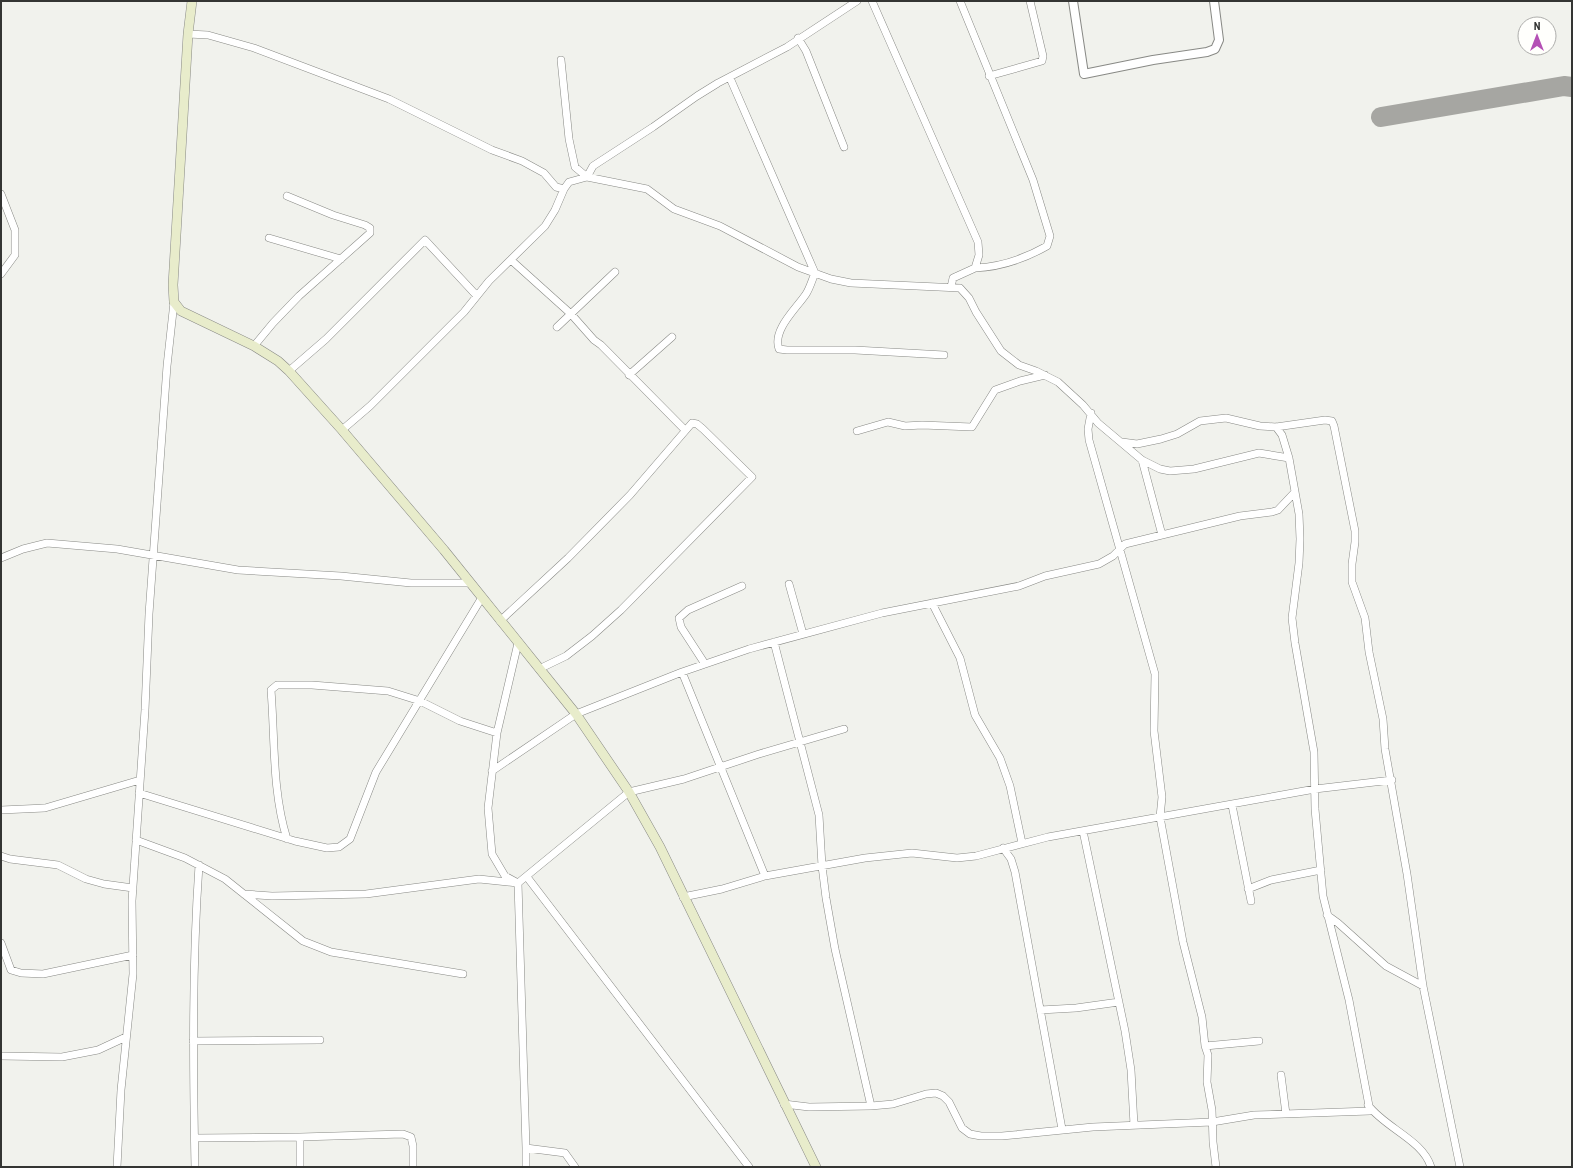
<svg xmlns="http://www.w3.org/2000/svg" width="1573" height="1168" font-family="'Roboto Condensed',sans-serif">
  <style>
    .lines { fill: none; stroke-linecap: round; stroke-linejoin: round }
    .taxiway { stroke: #a6a6a2; stroke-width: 20 }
    .minor-casing { stroke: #888985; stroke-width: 8 }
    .tertiary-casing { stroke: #888985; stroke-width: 10 }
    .secondary-casing { stroke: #888985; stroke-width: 10 }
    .minor { stroke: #fff; stroke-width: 7 }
    .tertiary { stroke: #fff; stroke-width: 8 }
    .secondary { stroke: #e8eccb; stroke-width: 9 }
  </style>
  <rect width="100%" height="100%" fill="#f1f2ed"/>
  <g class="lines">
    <path class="taxiway" d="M1381,117L1564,86L1572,87"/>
    <g class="minor-casing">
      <path id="minor" d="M872,1L978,242L979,255L975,268L953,278L951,287
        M960,1L1033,180L1050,236L1047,246C1024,259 1001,267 975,268
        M188,34L208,35L254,48L389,99L492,150L522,161L544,173L556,187L564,189
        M798,38L806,51L844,147
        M561,60L569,139L575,167L587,177L647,189L674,209L720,226L798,267L831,279L851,283L960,288L969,298L976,312L1001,351L1019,365L1036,371L1058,382L1083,405L1098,423L1142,460L1160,469L1170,471L1194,469L1259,453L1289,458
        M989,76L1042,61L1043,56L1030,1
        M730,78L815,273C812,280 810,288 806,294C796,309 772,330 779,349L787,350H855L944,355
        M1,194L15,230V255L1,274
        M269,238L341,259
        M511,260L571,314L594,340L601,345L685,430
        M557,327L615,272
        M254,346L273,323L299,296L370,233V228L365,225L333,215L287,196
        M289,371L326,339L425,240L477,296
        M629,375L672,337
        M1091,413L1088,429L1089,440L1155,674L1154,731L1162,797L1160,817L1183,942L1202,1017L1205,1046L1208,1055L1207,1082L1212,1110L1213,1142L1216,1167
        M342,430L370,406L464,312L489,281L545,226L555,210L564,189L569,182L587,177L593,166L653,127L697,96L718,83L787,47L857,1
        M857,431L888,422L905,426L922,425L972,427L995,390L1020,381L1045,375
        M1122,442L1137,444L1161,439L1177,434L1200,421L1226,418L1260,426L1276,427L1325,420L1332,421L1334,426L1355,531V542L1352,564V582L1365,618L1369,652L1383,719L1385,749L1407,874L1423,986L1460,1167
        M1142,460L1162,535
        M1,558L23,549L47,543L117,549L238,570L341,576L411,583H469
        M789,584L803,634
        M932,603L960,658L975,715L1000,758L1010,786L1022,843
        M500,621L568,558L630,495L692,423L697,424L703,429L752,477L621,610L592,636L566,656L539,669
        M774,642L819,815L822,866L826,898L835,949L871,1106
        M705,664L681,627L679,618L688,610L742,586
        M682,672L765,876
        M492,771L576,714L682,672L749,649L882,613L1019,586L1045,576L1099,564L1113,556L1125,544L1240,516L1272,512L1278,510L1295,492
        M139,793L295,841L327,848L339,847L350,839L376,772L481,599
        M1232,805L1251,901
        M1,810L45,808L140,780
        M1083,831L1125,1031L1131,1070L1134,1125
        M287,839C272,791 275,739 271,690L277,685H312L388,691L420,701L460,721L497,733
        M136,840L185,858L225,879L303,941L331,952L463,974
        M1003,848L1011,859L1015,872L1062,1129
        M1,856L10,859L58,865L86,879L104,884L133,888
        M527,877L749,1167
        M1248,889L1271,880L1321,870
        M244,894L272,896L366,894L479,879L518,883L505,876L492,854L488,808L497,733L518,643
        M683,897L722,889L765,876L865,858L912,853L957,858L976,856L1048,837L1315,789L1392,780
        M1327,915L1338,923L1386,966L1423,986
        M1,943L11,970L21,973L43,974L133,955
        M1040,1010L1076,1008L1119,1002
        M193,1041L320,1040
        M1205,1046L1259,1041
        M1,1056L62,1057L98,1050L126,1037
        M1281,1075L1286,1114
        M784,1104L809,1107L871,1106L893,1104L926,1094L936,1093L943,1096L949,1102L962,1128L970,1134L981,1136H1002L1093,1127L1212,1122L1254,1115L1370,1111L1349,1000L1323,896L1315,809L1314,752L1295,643L1292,618L1299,563L1300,539L1299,514L1289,458L1282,435L1276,427
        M1368,1105C1385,1128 1423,1140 1431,1167
        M300,1137V1167
        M195,1138L300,1137L403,1134L411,1137L413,1146V1167
        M526,1148V1167
        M117,1167L121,1090L133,974L132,901L145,710L149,614L167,366L174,302
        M195,1167C193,1066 192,966 199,865
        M575,1167L565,1153L526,1148L518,883L629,792L684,779L759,754L844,729"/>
    </g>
    <g class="tertiary-casing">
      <path id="tertiary" d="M1073,1L1084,74L1153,60L1207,52L1215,49L1219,40L1214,1"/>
    </g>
    <g class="secondary-casing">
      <path id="secondary" d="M192,1L188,34L173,285L174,302L181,311L254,346L278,361L289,371L342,430L444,550L576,714L629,792L660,847L816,1167"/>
    </g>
    <use href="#minor" class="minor"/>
    <use href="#tertiary" class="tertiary"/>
    <use href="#secondary" class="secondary"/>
  </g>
  <rect width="1573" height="1168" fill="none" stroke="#343533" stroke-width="4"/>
  <g transform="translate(1537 36)"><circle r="19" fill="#fffffc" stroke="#aeaeac"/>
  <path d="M0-3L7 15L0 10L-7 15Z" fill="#b450b5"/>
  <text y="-6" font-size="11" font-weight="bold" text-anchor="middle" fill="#343533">N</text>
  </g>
</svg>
